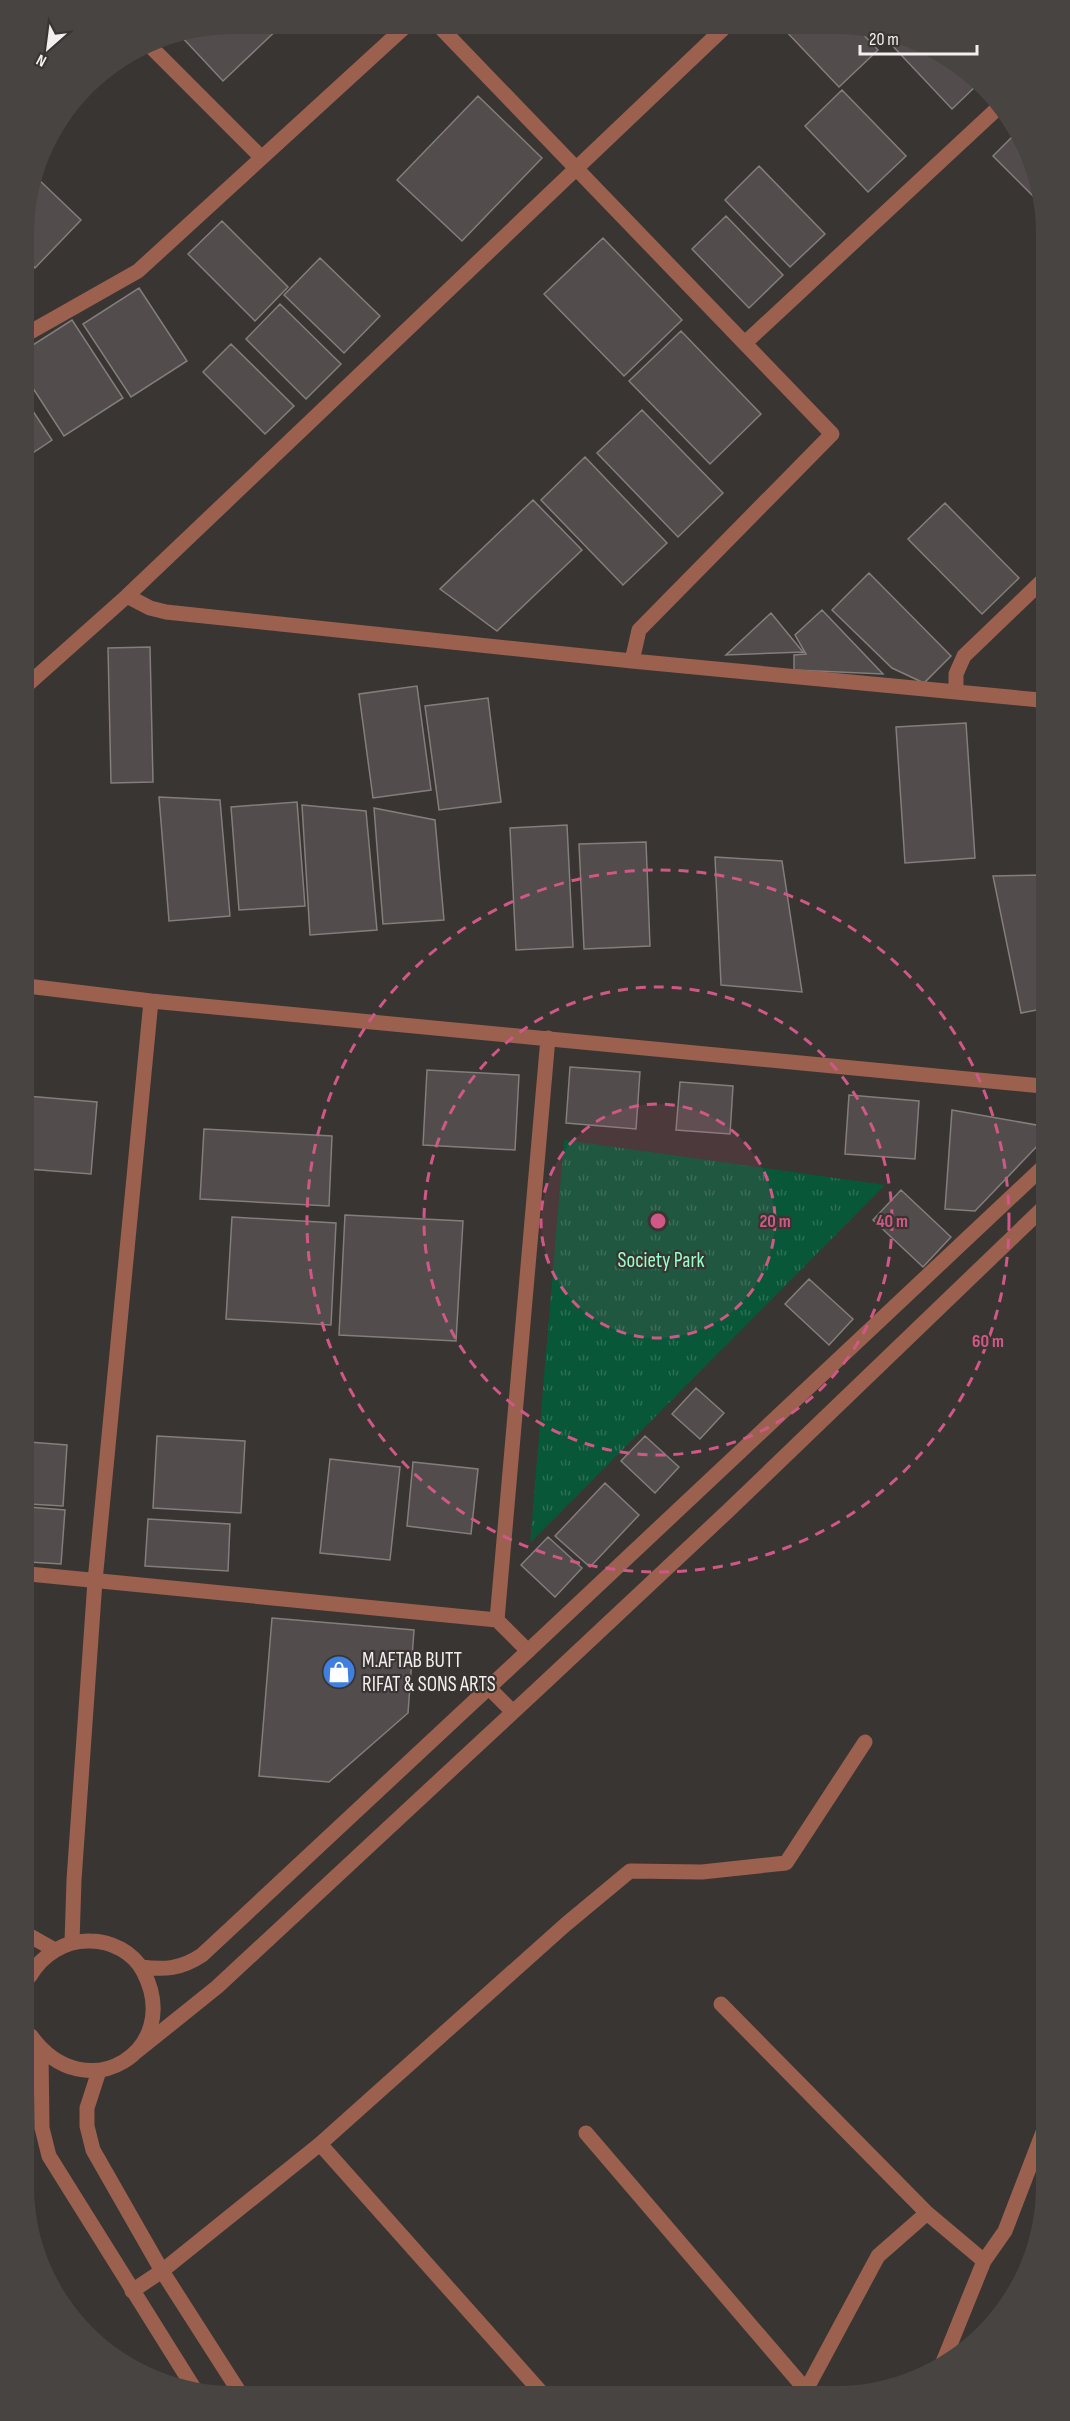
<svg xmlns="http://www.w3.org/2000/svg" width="1070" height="2421" font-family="'Sofia Sans Condensed',sans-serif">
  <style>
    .grass { fill: url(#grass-tufts) }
    .building { fill: #524d4c; stroke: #827e7c; stroke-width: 1.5 }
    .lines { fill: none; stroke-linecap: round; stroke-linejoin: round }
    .minor { stroke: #9b604e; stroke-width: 15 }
    .tertiary { stroke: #9b604e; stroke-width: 15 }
    .ring { fill: none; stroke: #d05887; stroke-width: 3; stroke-dasharray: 10 8 }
    .labels { text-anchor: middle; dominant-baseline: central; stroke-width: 4.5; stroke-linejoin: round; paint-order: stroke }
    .park-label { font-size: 21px; fill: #98fec8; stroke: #393533 }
    .poi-label { font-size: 21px; fill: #f2efee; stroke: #393533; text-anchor: start }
    .centre { fill: #d05887; stroke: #393533; stroke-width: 3 }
    .ring-label { font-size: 18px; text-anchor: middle; font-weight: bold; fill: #d05887; stroke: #393533; stroke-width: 4.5; stroke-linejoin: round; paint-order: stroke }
  </style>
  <defs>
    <pattern id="grass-tufts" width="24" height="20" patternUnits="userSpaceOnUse" patternTransform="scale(1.5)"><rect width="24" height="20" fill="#085738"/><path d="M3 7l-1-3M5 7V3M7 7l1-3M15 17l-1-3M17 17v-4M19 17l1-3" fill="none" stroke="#2c6f55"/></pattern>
  </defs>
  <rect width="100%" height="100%" fill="#393533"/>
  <path class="grass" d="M564,1140L885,1185L530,1543Z"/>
  <path class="building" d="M235,24H283L223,81L180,35Z
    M782,27L857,28L878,50L839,87Z
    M893,36L974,77L980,82L952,109L888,41Z
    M842,90L906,156L868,192L805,126Z
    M478,96L542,158L462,241L397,180Z
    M1017,132L1039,180V202L993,156Z
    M759,166L825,234L790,267L725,200Z
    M36,177L81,220L35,268L25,257L24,221Z
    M726,216L783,275L749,308L692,249Z
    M222,221L288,287L255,321L188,254Z
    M603,238L682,320L624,376L544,294Z
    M320,258L380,316L344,353L284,295Z
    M139,288L187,361L131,397L83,324Z
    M280,304L341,364L306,399L246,339Z
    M72,320L123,398L64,436L25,376V350Z
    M681,331L761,414L710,464L629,381Z
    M231,344L294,406L265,434L203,372Z
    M25,399L52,440L25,458Z
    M642,410L723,493L678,537L597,453Z
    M585,457L667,543L623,585L541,500Z
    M533,500L582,550L497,631L440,589Z
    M945,503L1019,578L982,614L908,539Z
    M869,573L951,656L924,683L892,668L832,610Z
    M822,610L883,674L794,670V655L806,654L795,635Z
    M771,613L803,652L726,655Z
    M150,647L153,782L111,783L108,648Z
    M417,686L431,790L373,798L359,694Z
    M488,698L501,802L439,810L425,706Z
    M966,723L975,858L905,863L896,727Z
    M159,797L220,800L230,916L169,921Z
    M297,802L305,906L239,910L231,807Z
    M302,805L366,811L377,930L310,935Z
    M374,808L435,820L444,920L383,924Z
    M567,825L573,947L516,950L510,828Z
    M646,842L650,946L584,949L579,844Z
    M715,857L782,861L802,992L721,985Z
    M1041,875L1042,1009L1021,1013L993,876Z
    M570,1067L640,1072L636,1129L566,1123Z
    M427,1070L519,1075L515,1150L423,1145Z
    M680,1082L733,1086L730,1134L676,1130Z
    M849,1095L919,1101L915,1159L845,1154Z
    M27,1096L97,1102L91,1174L28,1169Z
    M952,1110L1042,1126V1141L975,1211L945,1209Z
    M204,1129L332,1136L329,1206L200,1199Z
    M901,1190L951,1237L923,1267L873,1220Z
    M345,1215L463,1221L456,1341L339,1335Z
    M232,1217L336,1223L331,1325L226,1319Z
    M809,1279L853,1319L829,1345L785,1304Z
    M696,1388L724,1413L700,1439L672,1414Z
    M157,1436L245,1441L241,1513L153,1508Z
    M645,1436L679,1467L655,1493L621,1461Z
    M29,1442L67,1445L63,1506L29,1504Z
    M330,1459L400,1467L390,1560L320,1553Z
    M413,1462L478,1469L471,1534L407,1526Z
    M605,1483L639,1515L590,1567L555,1536Z
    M29,1507L65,1510L61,1564L29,1562Z
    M148,1519L230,1524L228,1571L145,1566Z
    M548,1537L582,1568L555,1597L521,1565Z
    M272,1618L414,1630L408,1713L329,1782L259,1776Z"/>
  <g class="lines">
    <path class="minor" d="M438,25L832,434L639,630L632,661
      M148,44L261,157
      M25,335L138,271L407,25
      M745,343L1000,106
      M127,596L150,608L166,612L632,661L1040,700
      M26,686L127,596L725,27
      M956,691V674L964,656L1040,583
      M27,986L151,1001L1042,1086
      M29,1574L497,1620L528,1651
      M497,1620L548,1038
      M72,1942L74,1880L95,1581L151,1001
      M721,2004L927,2213L984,2261
      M586,2133L806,2390
      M320,2144L540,2391
      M132,2291L162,2271L320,2144L565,1925L630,1871L702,1872L786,1863L865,1742
      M941,2367L984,2261L1005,2231L1045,2127
      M806,2390L878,2256L927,2213"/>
    <path class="tertiary" d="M489,1688L513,1712
      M30,1936L55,1950
      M141,1967C165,1970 181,1969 202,1955L528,1651L1042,1168
      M30,1976C42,1955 65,1940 90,1941C111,1941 133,1952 143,1971C185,2050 86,2112 31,2036
      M41,2051L42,2128L49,2156L197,2393
      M136,2052L217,1987L539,1688L729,1510L1042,1209
      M99,2071L87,2108V2126L93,2150L162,2271L240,2393"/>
  </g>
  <circle cx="658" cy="1221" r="117" fill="#d05887" fill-opacity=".12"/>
  <g class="ring">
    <circle cx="658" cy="1221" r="117"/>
    <circle cx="658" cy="1221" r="234"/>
    <circle cx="658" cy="1221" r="351"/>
  </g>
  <defs>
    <g id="shop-disc" transform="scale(1.725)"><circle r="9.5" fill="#3f7fe0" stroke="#393533"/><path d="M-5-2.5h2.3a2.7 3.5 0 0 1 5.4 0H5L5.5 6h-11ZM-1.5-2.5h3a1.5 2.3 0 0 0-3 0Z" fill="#fff"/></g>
  </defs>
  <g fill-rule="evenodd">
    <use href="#shop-disc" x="339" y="1672"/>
  </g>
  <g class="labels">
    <g class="park-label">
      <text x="661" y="1260">Society Park</text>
    </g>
    <g class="poi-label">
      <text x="362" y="1660">M.AFTAB BUTT<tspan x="362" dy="24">RIFAT &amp; SONS ARTS</tspan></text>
    </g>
  </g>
  <path d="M0 0H1070V2421H0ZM234 34H836A200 200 0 0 1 1036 234V2186A200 200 0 0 1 836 2386H234A200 200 0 0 1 34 2186V234A200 200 0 0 1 234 34Z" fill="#484442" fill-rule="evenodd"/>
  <circle cx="658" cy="1221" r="9" class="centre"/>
  <g class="ring-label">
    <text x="775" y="1227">20 m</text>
    <text x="892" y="1227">40 m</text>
    <text x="988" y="1347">60 m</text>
  </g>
  <g transform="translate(48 48) rotate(208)" stroke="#393533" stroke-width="4.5" paint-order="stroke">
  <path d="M0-4.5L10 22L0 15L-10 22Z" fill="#f2efee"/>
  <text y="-9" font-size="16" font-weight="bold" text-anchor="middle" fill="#f2efee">N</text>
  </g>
  <path d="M860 45v9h117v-9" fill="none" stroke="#f2efee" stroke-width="3"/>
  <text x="869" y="45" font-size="18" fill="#f2efee" stroke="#393533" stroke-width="4.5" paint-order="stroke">20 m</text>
</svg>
